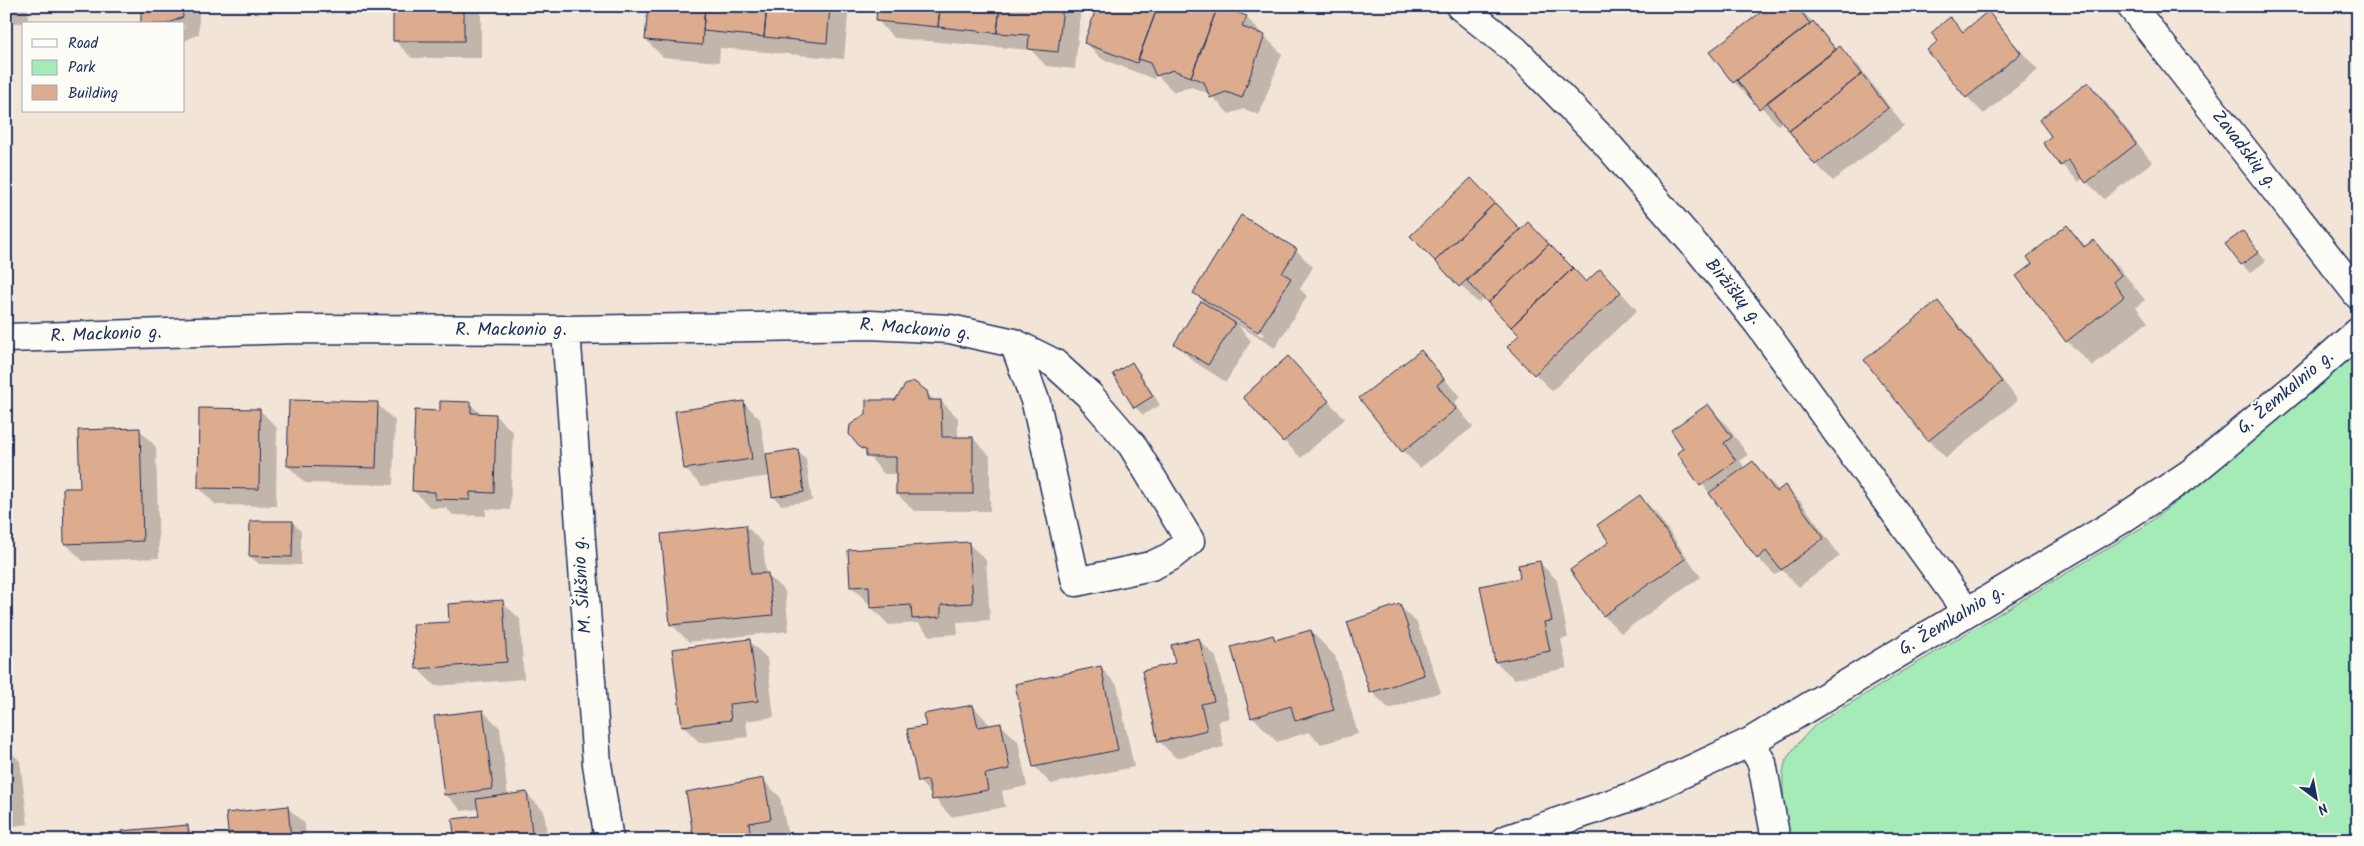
<svg xmlns="http://www.w3.org/2000/svg" width="2364" height="846" font-family="Kalam,sans-serif">
  <style>
    .green { fill: #a5ebb8; stroke: #608d8b }
    .shadow { fill: #0003; fill-rule: evenodd }
    .building { fill: #ddac8f; stroke: #1b2f5e }
    .lines { fill: none; stroke-linecap: round; stroke-linejoin: round }
    .minor-casing { stroke: #1b2f5e; stroke-width: 31 }
    .minor { stroke: #fdfcf7; stroke-width: 28 }
    .labels { text-anchor: middle; dominant-baseline: central; stroke-width: 4; stroke-linejoin: round; paint-order: stroke }
    .street-label { font-size: 18px; fill: #1b2f5e; stroke: #fdfcf7 }
  </style>
  <rect width="100%" height="100%" fill="#f3e4d8"/>
  <filter id="ink" filterUnits="userSpaceOnUse"><feTurbulence type="fractalNoise" baseFrequency=".02" numOctaves="2"/><feDisplacementMap in="SourceGraphic" scale="10" xChannelSelector="R" yChannelSelector="G"/><feConvolveMatrix kernelMatrix="1 2 1 2 8 2 1 2 1" color-interpolation-filters="sRGB"/></filter>
  <g filter="url(#ink)">
    <path class="green" d="M2358,355V840H1790C1787,821 1778,778 1786,761C1793,747 1805,736 1816,724L2143,527L2209,477L2348,360Z"/>
    <path class="shadow" d="M6,6H28V23H6Z
      M142,6H199V34L184,41V24H142Z
      M394,6H481V58H412L394,40Z
      M649,6H849L844,59L720,48L719,62L663,57L646,40Z
      M878,6H1081L1075,69L1046,66L1031,50L894,38L877,20Z
      M1099,6H1181L1190,10L1191,6H1218L1246,17L1282,54L1259,115L1244,109L1229,114L1210,94L1191,87L1174,92L1158,76L1156,75L1154,79L1102,59L1085,42Z
      M1771,6H1798L1838,50L1840,48L1858,65L1904,126L1833,181L1816,164L1783,121L1778,125L1753,98L1751,99L1734,82Z
      M1987,13L2038,70L1984,114L1967,97L1939,41L1950,18L1964,32Z
      M2087,84L2105,101L2152,162L2104,199L2083,178L2079,182L2062,165L2053,136Z
      M1488,197L1520,231L1587,284L1617,288L1637,310L1552,391L1509,347L1521,336L1484,298L1478,303L1412,236Z
      M2067,227L2087,247L2094,242L2118,266L2145,300L2136,307L2148,322L2092,366L2067,341L2017,277L2034,264Z
      M2243,233L2266,261L2250,273L2242,264Z
      M1296,250L1313,267L1300,289L1307,296L1275,348L1238,325L1251,341L1226,382L1193,361L1176,344L1208,306L1195,293ZM1213,304L1264,334L1262,336L1213,306Z
      M1938,303L1955,320L2018,400L1946,458L1929,440Z
      M1421,352L1460,397L1454,403L1473,427L1420,468L1403,451Z
      M1288,358L1345,419L1301,458L1284,441Z
      M1132,364L1140,373L1160,405L1143,415L1135,407Z
      M926,392L935,401H941L958,418V439L973,438L990,456V511H914L897,494V474H884L861,447L895,401Z
      M743,402L760,419L766,455L798,451L806,459L812,501L781,505L773,496L770,476L702,486L685,469Z
      M377,404L395,421L393,485L305,483L288,466Z
      M470,404L481,414L495,415L513,432L510,510L486,509V516L453,515L446,508H431L414,491L441,412Z
      M1708,406L1725,423L1748,455L1740,461L1745,468L1753,462L1779,491L1785,486L1802,503L1840,556L1799,587L1782,570L1775,575L1758,558L1679,453L1685,449Z
      M260,410L277,428L276,506L216,505L199,488Z
      M139,429L156,447L159,558L83,561L66,544L81,489Z
      M1640,497L1657,514L1701,577L1621,633L1604,616L1572,570L1610,543Z
      M292,522L301,531V565L259,564L250,556Z
      M746,526L763,543L766,574L785,591L789,631L689,642L671,624Z
      M968,543L986,560L990,620L957,622L958,634L930,636L918,623L889,625L872,608L871,604H869L852,587Z
      M1539,562L1557,580L1568,638L1561,639L1567,668L1514,679L1496,662L1481,587L1522,579Z
      M502,602L520,619L524,679L435,686L418,669Z
      M1400,606L1417,623L1441,692L1389,709L1372,692Z
      M1311,631L1335,656L1358,734L1321,744L1309,732L1277,742L1253,717L1273,636L1277,641Z
      M1199,640L1216,657L1230,718L1218,721L1224,747L1176,758L1159,741L1177,664Z
      M749,641L767,658L774,717L746,721L748,737L700,743L683,726Z
      M1100,667L1117,685L1134,767L1051,784L1034,766Z
      M973,706L991,726L1000,724L1018,741L1027,786L1002,791L1005,807L951,817L919,781L927,727Z
      M483,711L500,728L508,796L527,794L544,811L548,840H456L480,817L479,809L462,811L445,794Z
      M6,747L20,761L28,824L6,827Z
      M763,780L780,797L788,836L769,840H696Z
      M287,807L305,824L306,840H230Z
      M187,827L200,840H123Z"/>
    <path class="building" d="M141,6H182L183,17L167,24H141Z
      M393,6H464V41H393Z
      M648,6H705L702,45L645,40Z
      M705,6H767L764,37L703,31Z
      M767,6H830L827,43L764,37Z
      M877,6H940L938,27L876,21Z
      M940,6H1000L997,33L938,27Z
      M1000,6H1063L1058,52L1028,49L1029,35L997,33Z
      M1097,6H1158L1137,63L1084,43Z
      M1158,6L1189,8L1218,6L1191,77L1173,70L1156,76L1150,63L1138,59Z
      M1218,6L1247,16L1242,27L1265,35L1242,98L1226,92L1210,98L1204,82L1191,77Z
      M1769,6H1797L1810,24L1733,83L1709,52Z
      M1988,11L2021,53L1966,98L1927,50L1938,41L1931,33L1950,17L1963,32Z
      M1813,21L1836,50L1759,109L1737,80Z
      M1840,46L1862,74L1789,131L1767,102Z
      M1862,74L1888,108L1815,165L1789,131Z
      M2088,82L2136,144L2086,183L2068,160L2061,166L2043,143L2051,136L2039,120Z
      M1471,178L1495,203L1435,261L1410,236Z
      M1495,203L1520,229L1459,287L1435,261Z
      M1241,215L1297,249L1282,273L1291,278L1258,332L1193,293Z
      M1528,222L1549,244L1488,303L1467,281Z
      M2067,225L2084,247L2094,240L2121,275L2113,282L2124,297L2066,342L2016,276L2032,264L2027,257Z
      M2243,231L2259,252L2241,265L2225,244Z
      M1549,244L1573,268L1511,327L1488,303Z
      M1573,268L1586,282L1600,269L1621,292L1534,375L1507,347L1519,335L1511,327Z
      M1201,301L1235,323L1208,365L1174,344Z
      M1938,301L2002,382L1928,441L1864,360Z
      M1421,350L1444,379L1437,385L1456,409L1402,452L1359,398Z
      M1288,356L1329,401L1283,442L1243,397Z
      M1132,362L1153,396L1134,408L1113,374Z
      M913,381L927,391L929,400H941L942,437H973V494H896V457H866V450L860,448L849,434L850,425L866,414V400H895L905,385Z
      M289,400L378,402L376,468L287,466Z
      M440,401L471,402V413L496,414L494,493L470,492V500L435,499V492L412,491L415,410L440,411Z
      M744,401L752,459L684,469L675,411Z
      M1708,404L1732,437L1724,443L1736,461L1700,486L1677,453L1683,448L1671,430Z
      M199,408L260,409L259,489L198,488Z
      M140,428L143,541L64,544L63,488H80L78,430Z
      M798,449L804,492L772,497L766,454Z
      M1753,461L1776,492L1785,485L1824,538L1781,570L1766,551L1757,559L1709,493Z
      M1640,495L1685,559L1603,616L1570,570L1609,542L1597,525Z
      M250,521H293L292,557L249,556Z
      M746,525L751,574L768,573L773,615L670,625L661,534Z
      M969,542L973,603L941,605V617L912,619L911,605L870,608L869,586L850,587L848,550Z
      M1540,561L1552,621L1544,622L1550,651L1495,662L1480,586L1520,578L1518,565Z
      M503,600L507,662L416,669L413,624L449,622L448,604Z
      M1400,604L1424,675L1370,693L1347,622Z
      M1311,630L1334,710L1295,721L1291,706L1251,718L1231,647L1273,635L1275,640Z
      M1199,638L1214,701L1201,704L1207,730L1158,742L1142,671L1175,663L1171,645Z
      M750,639L758,701L729,704L731,720L682,726L672,649Z
      M1101,666L1118,750L1033,767L1015,684Z
      M973,705L978,727L1001,723L1010,769L985,774L988,790L932,800L928,780L918,782L907,729L926,726L923,714Z
      M483,710L493,789L444,795L434,716Z
      M6,766L12,808H6Z
      M764,778L771,819L749,823L751,840H694L686,792Z
      M527,792L533,840H455L452,819L479,816L476,799Z
      M288,806L291,840H229L226,813Z
      M188,825L189,840H122L121,831Z"/>
    <g class="lines">
      <g class="minor-casing">
        <path id="minor" d="M1460,6L1515,50L1607,144L1699,250L1758,323L1967,612
          M2131,6L2358,295
          M566,330L597,764L609,840
          M6,338L295,329L566,330L870,325L950,329L1014,343L1054,363L1089,395L1132,445L1190,541L1170,557L1151,566L1076,582L1036,403L1014,343
          M1750,742L1762,763L1776,840
          M1505,840L1639,794L1750,742L2119,521L2191,473L2301,382L2358,332"/>
      </g>
      <use href="#minor" class="minor"/>
    </g>
  </g>
  <g class="labels">
    <g class="street-label">
      <text transform="translate(2244 150) rotate(52)">Zavadskių g.</text>
      <text transform="translate(1733 292) rotate(51)">Biržiškų g.</text>
      <text x="511" y="330">R. Mackonio g.</text>
      <text transform="translate(915 330) rotate(5)">R. Mackonio g.</text>
      <text transform="translate(106 335) rotate(-2)">R. Mackonio g.</text>
      <text transform="translate(2286 393) rotate(-40)">G. Žemkalnio g.</text>
      <text transform="translate(583 585) rotate(-94)">M. Šikšnio g.</text>
      <text transform="translate(1952 621) rotate(-31)">G. Žemkalnio g.</text>
    </g>
  </g>
  <rect width="2364" height="846" fill="none" stroke="#fdfcf7" stroke-width="25"/>
  <rect x="12" y="12" width="2339" height="821" fill="none" stroke="#1b2f5e" stroke-width="2" filter="url(#ink)"/>
  <rect x="22" y="22" width="162" height="90" fill="#fdfcf7" stroke="#a3aaba"/>
  <rect x="32" y="39" width="25" height="8" fill="#fdfcf7" stroke="#a3aaba"/>
  <text x="68" y="48" font-size="15" fill="#1b2f5e">Road</text>
  <rect x="32" y="60" width="25" height="15" fill="#a5ebb8" stroke="#a3aaba"/>
  <text x="68" y="72" font-size="15" fill="#1b2f5e">Park</text>
  <rect x="32" y="85" width="25" height="15" fill="#ddac8f" stroke="#a3aaba"/>
  <text x="68" y="98" font-size="15" fill="#1b2f5e">Building</text>
  <g transform="translate(2316 798) rotate(148)" stroke="#fdfcf7" stroke-width="4" paint-order="stroke">
  <path d="M0-4L9 19L0 12L-9 19Z" fill="#1b2f5e"/>
  <text y="-8" font-size="14" font-weight="bold" text-anchor="middle" fill="#1b2f5e">N</text>
  </g>
</svg>
